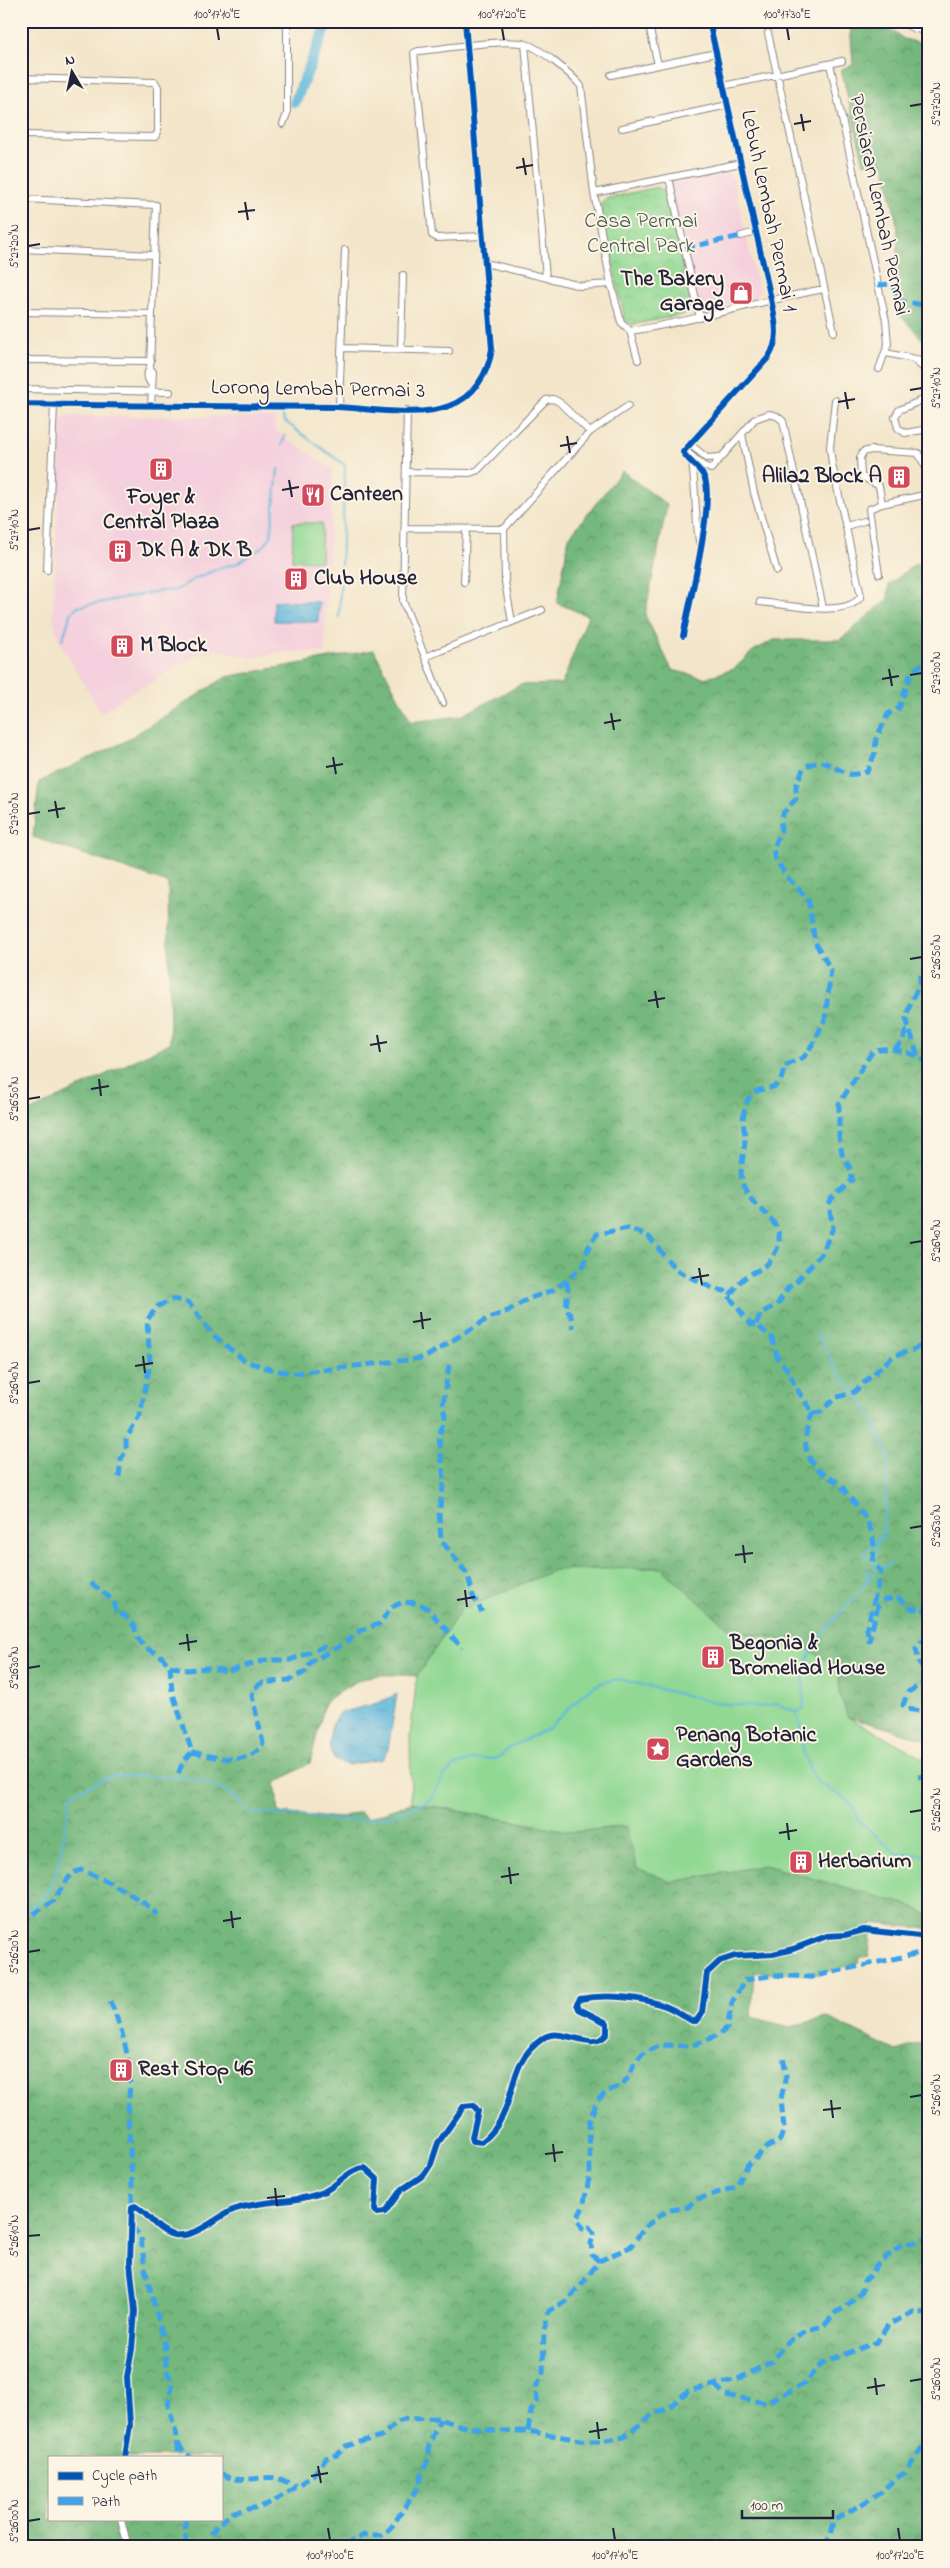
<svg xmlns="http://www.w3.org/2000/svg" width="950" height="2568" font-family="'Indie Flower',sans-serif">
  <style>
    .built { fill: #f4cfdd }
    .forest { fill: url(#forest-crowns); stroke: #4b6d5c; fill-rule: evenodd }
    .park { fill: url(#park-crowns); stroke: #597d67 }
    .garden { fill: #90d893; stroke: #597d67 }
    .water { fill: url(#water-ripples); stroke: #406c8c }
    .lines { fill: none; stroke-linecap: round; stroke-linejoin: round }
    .stream { stroke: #5eb7dc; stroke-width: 2 }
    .river { stroke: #5eb7dc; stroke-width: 11 }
    .street-casing { stroke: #8a8482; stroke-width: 8 }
    .secondary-casing { stroke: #8a8482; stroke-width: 11 }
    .street { stroke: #fff; stroke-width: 6 }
    .secondary { stroke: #fff; stroke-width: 9 }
    .quiet { stroke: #3ea2ec; stroke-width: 5; stroke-dasharray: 10 5; stroke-linecap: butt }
    .cycleway-casing { stroke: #fcf5e5; stroke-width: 9 }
    .cycleway { stroke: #0057b8; stroke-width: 6 }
    .ticks { fill: none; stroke: #22223b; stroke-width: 2 }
    .labels { text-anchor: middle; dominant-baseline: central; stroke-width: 4; stroke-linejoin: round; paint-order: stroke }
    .street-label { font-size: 22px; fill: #22223b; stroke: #fcf5e5 }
    .park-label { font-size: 22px; fill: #435955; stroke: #fcf5e5 }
    .poi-label { font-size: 22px; font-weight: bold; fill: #22223b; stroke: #fcf5e5; text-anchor: start }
    .neatline { fill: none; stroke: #22223b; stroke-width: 2 }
    .ticks-label { font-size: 12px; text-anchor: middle; fill: #22223b }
  </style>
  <defs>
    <pattern id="forest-crowns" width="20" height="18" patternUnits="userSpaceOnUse" patternTransform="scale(1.25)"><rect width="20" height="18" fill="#74b87d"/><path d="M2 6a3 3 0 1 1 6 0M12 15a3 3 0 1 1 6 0" fill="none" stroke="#5f9568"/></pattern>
    <pattern id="park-crowns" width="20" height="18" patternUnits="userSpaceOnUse" patternTransform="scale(1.25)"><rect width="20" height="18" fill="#90d893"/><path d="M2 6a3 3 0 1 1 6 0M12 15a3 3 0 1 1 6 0" fill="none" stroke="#7cb980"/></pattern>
    <pattern id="water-ripples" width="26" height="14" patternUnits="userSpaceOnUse" patternTransform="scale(1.25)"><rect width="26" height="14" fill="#5eb7dc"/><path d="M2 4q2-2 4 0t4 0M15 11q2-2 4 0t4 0" fill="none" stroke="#4d94b4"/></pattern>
  </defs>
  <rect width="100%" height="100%" fill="#fcf5e5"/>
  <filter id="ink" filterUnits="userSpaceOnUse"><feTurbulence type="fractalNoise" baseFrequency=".02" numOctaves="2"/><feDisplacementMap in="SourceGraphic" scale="10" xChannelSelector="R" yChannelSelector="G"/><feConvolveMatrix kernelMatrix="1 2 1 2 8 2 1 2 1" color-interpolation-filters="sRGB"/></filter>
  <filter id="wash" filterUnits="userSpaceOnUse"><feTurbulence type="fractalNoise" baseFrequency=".0096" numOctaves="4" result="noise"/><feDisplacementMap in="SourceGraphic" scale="20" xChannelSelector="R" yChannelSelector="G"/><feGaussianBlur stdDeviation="1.12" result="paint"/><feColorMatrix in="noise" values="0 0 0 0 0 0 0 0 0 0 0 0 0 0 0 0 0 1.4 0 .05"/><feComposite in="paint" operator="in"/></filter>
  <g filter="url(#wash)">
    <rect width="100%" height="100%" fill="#f3e5c9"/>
    <path class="built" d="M725,172L733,178L759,292L754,299L685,314L691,306L667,194L657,187Z
      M66,416L274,417L275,430L333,470L324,652H280L252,658L220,650L203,651L151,683L132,692L101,713L59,641L53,617L61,422Z"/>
    <path class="forest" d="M850,21H876L904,39L929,45V346L896,311L898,229L885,167L864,163L841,69L853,65Z
      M622,471L667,505L645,615L672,670L704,678L734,669L753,651L774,640H840L888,599L889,585L915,564L929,566V1740L848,1717L839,1694V1667L768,1636L733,1632L661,1568L555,1570L461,1610L417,1676C369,1673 365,1673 325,1702L310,1763L275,1783L279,1813L339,1818L359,1812L368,1818L411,1803L574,1832L627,1826L637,1868L672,1882L765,1865L905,1904L929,1915V1929L872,1923L869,1956L858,1958L859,1963L815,1975L754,1972L751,2017L790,2027L826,2017L896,2051L929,2040V2547H21V1116L170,1043L168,883L33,837L39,782L122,743L226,677L374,650L411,722L461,716L520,685L562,684L588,616L557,603L569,537ZM49,2457H221V2519H49Z"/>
    <path class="park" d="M657,187L667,193L691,306L685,314L631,325L625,320L600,206L605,199Z"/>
    <path class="garden" d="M293,523H322L321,561L292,560Z
      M661,1568L733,1632L793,1641L839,1667V1694L848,1717L929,1761V1915L905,1904L765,1865L672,1882L637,1868L626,1826L574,1832L411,1802L410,1737L417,1676L461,1610L555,1570Z"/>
    <path class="water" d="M274,601L319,602L318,622L274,621Z
      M397,1694L388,1749L383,1759L347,1765L335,1760C325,1748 330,1723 339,1713L378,1703Z"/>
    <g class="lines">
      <path class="stream" d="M283,416L284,421L345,465L339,617
        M282,445L285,435
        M62,639C68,628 68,613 77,607L159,591L177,590L192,580L222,567L236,564L264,546L271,536L278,469
        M866,1559L865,1552L879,1536L882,1530
        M878,1566L886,1567L890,1563
        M866,1580L867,1567
        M797,1712L804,1708C803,1693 802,1676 807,1662C821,1624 859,1600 877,1566L873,1562L877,1544L883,1537L889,1457L871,1414L836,1369L817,1333
        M21,1912C27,1909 33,1906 38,1902C64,1880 63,1824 71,1794L113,1775L191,1778L203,1781L230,1793L251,1813L308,1816L341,1821L389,1817L430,1800L444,1776L455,1766L474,1759H493L502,1755L509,1748L549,1728L590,1688L601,1683L618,1679L717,1703L759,1707L777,1704L796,1712L800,1725L804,1756L816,1781L848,1800L853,1807L859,1821L897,1854L929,1855"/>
      <path class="river" d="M295,102L328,21"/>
    </g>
  </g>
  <g filter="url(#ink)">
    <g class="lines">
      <g class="street-casing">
        <path id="street" d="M648,21L658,65
          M768,33L834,332
          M525,44L546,277
          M830,64L886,321L888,344L879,369
          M611,75L716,53
          M21,78L155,82L158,87V132L155,137L21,135
          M723,86L842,61
          M283,124L287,114V21
          M622,128L728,105
          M669,178L700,318
          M594,193L741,163
          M21,199L156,205L150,368C146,374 147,378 151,384
          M483,236L437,238L432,235L414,53L418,51C443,49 505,38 526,44C540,48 571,74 581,86L594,193L611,284L621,322L630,331L638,360
          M741,236L756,232
          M21,249L154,255
          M485,263L581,286L611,284
          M21,312L152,314
          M630,331C696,321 759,301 824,289
          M341,348L449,351
          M401,349L403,275
          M886,353L929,362
          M913,359L929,373
          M21,360L151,361
          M150,368L153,372L151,406
          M21,389L170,392
          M929,397L899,410L895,417L898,428L905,433L929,429
          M21,404C126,406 231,406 336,407C369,408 418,418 449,406C474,397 488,374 492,349L465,21
          M339,407L345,250
          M407,410L403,601L443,703
          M742,434L754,493L777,571
          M691,445L707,458L720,457
          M685,450L702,465L711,469L755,419L769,414L777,416L783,421L823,608
          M692,463C696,490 695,516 699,541
          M407,472L470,473L478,470L546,400L553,399L559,402L590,432
          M929,476L926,482L929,488
          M924,495L929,501
          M882,504L879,486L861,476L860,458L863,452L871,450L918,453L929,473
          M846,526L864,521
          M405,528L504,529L590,432L628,406
          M504,529L505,582L512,622
          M47,570L54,405
          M879,574L869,509L882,504L924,495L929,489
          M464,582L466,529
          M760,602C783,604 848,619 861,596L832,464L830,447L835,400
          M683,636C689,604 714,506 705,479C701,467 689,463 683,452L768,358C781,339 775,320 771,299L709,21
          M425,657L542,610
          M125,2457L130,2425L127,2377L132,2349L135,2311L130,2262L132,2207L135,2206C149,2214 157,2232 174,2235C196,2238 215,2218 233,2210C262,2199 295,2204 323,2192C337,2186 350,2168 365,2168L377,2179L375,2210L377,2213L385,2212L401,2190L424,2175L431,2164L438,2143L464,2106L473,2105L478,2111L472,2137L473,2141L482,2142C522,2109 501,2068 542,2039C562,2024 591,2054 607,2034V2023L579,2009L577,2004L580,1999C605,1994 641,1997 665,2006C674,2009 683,2016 692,2021H696L702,2013L707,1973L720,1961L735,1956L773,1954L793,1949L827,1936L845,1935L864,1930L929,1937
          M121,2519L128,2547"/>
      </g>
      <g class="secondary-casing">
        <path id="secondary" d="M903,21L914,27L929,30"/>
      </g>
      <use href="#street" class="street"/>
      <use href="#secondary" class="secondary"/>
      <path class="quiet" d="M685,248L741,236
        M878,285L892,284L899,301L925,305L929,308
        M929,963L920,977V984L911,1001L906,1018L918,1057L929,1064
        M894,1050L903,1041L907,1025
        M566,1281L568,1288L566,1308L571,1316L573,1328
        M730,1295C734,1290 738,1284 742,1280C756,1268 766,1272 776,1251C790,1221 754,1212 743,1185C738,1171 745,1153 745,1139C745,1131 742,1121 744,1113C750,1078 769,1097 780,1081C783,1077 783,1070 785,1066L804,1057L814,1042L825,1019L831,970L815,942L808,899L787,877L775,858L773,850L781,830V820L784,812L796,799V786L804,767C826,757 828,765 846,773C851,776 861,773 867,772L875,753L876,739L888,714L899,708L911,673L929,658
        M756,1324L761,1313L777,1305L788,1288L796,1282L822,1253L833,1228L829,1205L832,1199L852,1180V1172L842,1154L839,1136V1104L872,1052C884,1045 906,1051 918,1057
        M449,1365L443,1405L445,1418L439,1436L444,1480L439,1513L441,1540L468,1575L473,1596L482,1612
        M813,1413C802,1437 801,1457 824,1474C829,1478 835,1480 840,1484C844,1488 845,1493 849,1497C866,1514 879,1537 872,1562
        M813,1413L821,1412L835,1398L854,1392L893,1356L913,1350L929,1342
        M119,1477L121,1459L126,1451V1439L140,1415L150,1363L147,1320L158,1306L174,1299L189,1303L212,1334L245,1361L277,1371L296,1373L424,1358L489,1318L506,1312L528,1299L553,1290L566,1281L584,1265L588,1248L597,1234L629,1228L649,1237L676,1270L714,1289L725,1291L751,1325L756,1324L772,1338L777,1357L790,1373L794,1385L813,1413
        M877,1567L881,1572L867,1629L869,1641L878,1606L884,1600L898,1598L913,1609L927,1607L922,1613L929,1616
        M91,1583L114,1601L116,1612L126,1616L134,1626L139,1640L146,1648L161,1656L170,1666L187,1670L209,1668L228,1671L266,1660H290L323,1647L328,1651
        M929,1639L921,1642L916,1648L919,1662L922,1666L929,1665
        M170,1666L172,1691L192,1752L183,1762L177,1777
        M929,1680L908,1692L903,1705L907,1709L929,1712
        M929,1731L923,1734V1738L929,1741
        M192,1752C214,1757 250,1768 263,1743L252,1696L254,1688L262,1683L289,1680L305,1672L312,1661L344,1644L361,1630L379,1624L392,1607L403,1602L418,1603L427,1608L462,1648
        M918,1777L927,1776L929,1772
        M21,1923L53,1901L72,1873L81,1870C100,1877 145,1899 157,1915
        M110,2001C122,2028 129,2054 130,2083C130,2092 128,2102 128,2111C129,2143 133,2175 132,2207
        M132,2226L141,2238L145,2269L164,2341L167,2372L172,2381V2388L168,2405L175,2429L178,2457
        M599,2261L592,2255L591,2243L594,2234L589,2227L583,2229L577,2219L583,2207L590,2174L589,2122L597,2101L607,2091L621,2086L630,2075L634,2064L642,2054L661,2045L692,2046L720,2034L727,2028L732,2002L745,1980L775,1975L811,1977L929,1951
        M715,2385L725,2395L766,2403L806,2383L815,2370L827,2361L877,2342L888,2325L913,2312L929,2313
        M528,2431L531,2411L537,2400L536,2387L543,2373L544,2330L549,2311L566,2301L583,2283L599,2261L630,2247L646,2226L662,2214L671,2210L688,2207L695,2200L736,2187L748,2164L756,2158L764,2149L780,2140L784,2129L781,2099L786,2075L783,2056
        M178,2443L184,2453L191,2457
        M221,2473C234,2486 261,2475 277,2478C284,2480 290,2484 296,2486
        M185,2519L186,2547
        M203,2547L217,2525L234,2512L263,2506L276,2500L313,2475L326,2458L337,2455L346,2446L381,2436L398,2422L406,2419L436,2418L465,2427L495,2431H528L586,2441H600L624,2437L653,2414L667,2409L688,2391L738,2379L773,2361L786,2343L807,2330L824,2326L836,2312L846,2307L862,2291L864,2281L871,2275L876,2266L901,2245L920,2241L929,2237
        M347,2547L350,2542L364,2535H381L390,2529L420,2485L422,2473L429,2458V2445L440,2419
        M825,2547L830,2535L833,2521L880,2493L896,2478L905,2473L921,2449L929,2443"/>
      <g class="cycleway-casing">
        <path id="cycleway" d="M21,404C126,406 231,406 336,407C369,408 418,418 449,406C474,397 488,374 492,349L465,21
          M683,636C689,604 714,506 705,479C701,467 689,463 683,452L768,358C781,339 775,320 771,299L709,21
          M125,2457L130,2425L127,2377L132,2349L135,2311L130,2262L132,2207L135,2206C149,2214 157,2232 174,2235C196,2238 215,2218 233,2210C262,2199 295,2204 323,2192C337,2186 350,2168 365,2168L377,2179L375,2210L377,2213L385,2212L401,2190L424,2175L431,2164L438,2143L464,2106L473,2105L478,2111L472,2137L473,2141L482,2142C522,2109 501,2068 542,2039C562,2024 591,2054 607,2034V2023L579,2009L577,2004L580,1999C605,1994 641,1997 665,2006C674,2009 683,2016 692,2021H696L702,2013L707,1973L720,1961L735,1956L773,1954L793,1949L827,1936L845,1935L864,1930L929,1937"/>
      </g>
      <use href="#cycleway" class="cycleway"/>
    </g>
  </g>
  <path class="ticks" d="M217,28L219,40M502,28L504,40M787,28L789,40M910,106L922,104M801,114L804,131M794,124L811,121M523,158L526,175M516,168L533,165M245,202L248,220M238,212L255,210M28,246L40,244M910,390L922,388M845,392L848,409M838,402L855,399M567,436L570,453M560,446L577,443M289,480L292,497M282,490L299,487M28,530L40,528M889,669L892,686M910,675L922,673M882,679L899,676M611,713L614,730M604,723L621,720M333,757L336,774M326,767L343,764M55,801L58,818M48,811L65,808M28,814L40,812M910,959L922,957M655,991L658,1008M648,1001L665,998M377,1035L380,1052M370,1045L387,1042M99,1079L101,1096M91,1089L109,1086M28,1099L40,1097M910,1243L922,1241M699,1268L702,1285M692,1278L709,1275M421,1312L423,1329M413,1322L431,1319M143,1356L145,1373M135,1366L153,1363M28,1383L40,1381M910,1528L922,1526M743,1545L745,1563M735,1555L753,1553M465,1590L467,1607M457,1600L475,1597M187,1634L189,1651M179,1644L197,1641M28,1668L40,1666M910,1812L922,1810M787,1823L789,1840M779,1833L797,1830M509,1867L511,1884M501,1877L519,1874M231,1911L233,1928M223,1921L241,1918M28,1952L40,1950M910,2097L922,2095M831,2100L833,2118M823,2110L841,2108M553,2144L555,2162M545,2154L563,2152M275,2188L277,2206M267,2198L285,2196M28,2236L40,2235M875,2378L877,2395M910,2381L922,2379M867,2388L885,2385M597,2422L599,2439M589,2432L607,2429M318,2466L321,2483M311,2476L328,2473M28,2521L40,2519M328,2528L330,2540M613,2528L615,2540M898,2528L900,2540"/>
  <defs>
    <g id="shop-square" transform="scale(1.25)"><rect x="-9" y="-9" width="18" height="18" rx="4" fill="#d1495b" stroke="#fcf5e5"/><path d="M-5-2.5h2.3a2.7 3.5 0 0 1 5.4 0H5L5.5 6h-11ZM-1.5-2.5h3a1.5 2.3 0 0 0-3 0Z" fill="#fff"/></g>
    <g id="building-square" transform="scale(1.25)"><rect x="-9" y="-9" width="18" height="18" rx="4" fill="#d1495b" stroke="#fcf5e5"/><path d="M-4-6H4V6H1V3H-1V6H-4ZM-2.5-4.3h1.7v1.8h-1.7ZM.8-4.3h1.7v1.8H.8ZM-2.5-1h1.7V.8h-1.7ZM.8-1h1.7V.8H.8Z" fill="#fff"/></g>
    <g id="restaurant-square" transform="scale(1.25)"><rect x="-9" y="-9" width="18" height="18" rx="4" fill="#d1495b" stroke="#fcf5e5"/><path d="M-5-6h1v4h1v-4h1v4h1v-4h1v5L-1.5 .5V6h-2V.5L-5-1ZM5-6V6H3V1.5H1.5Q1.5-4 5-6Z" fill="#fff"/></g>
    <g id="sight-square" transform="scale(1.25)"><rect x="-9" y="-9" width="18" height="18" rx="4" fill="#d1495b" stroke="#fcf5e5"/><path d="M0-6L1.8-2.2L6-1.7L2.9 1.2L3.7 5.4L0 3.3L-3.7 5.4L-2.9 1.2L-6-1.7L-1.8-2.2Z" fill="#fff"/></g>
  </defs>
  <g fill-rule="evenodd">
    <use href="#shop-square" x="741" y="293"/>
    <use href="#building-square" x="161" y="469"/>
    <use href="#building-square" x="899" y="477"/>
    <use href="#restaurant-square" x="313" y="495"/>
    <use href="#building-square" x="120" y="551"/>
    <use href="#building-square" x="296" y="579"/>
    <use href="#building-square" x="122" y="646"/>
    <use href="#building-square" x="713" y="1657"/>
    <use href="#sight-square" x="658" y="1749"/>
    <use href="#building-square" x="801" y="1862"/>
    <use href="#building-square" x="121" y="2070"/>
  </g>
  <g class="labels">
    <g class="street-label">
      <text transform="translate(878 205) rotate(78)">Persiaran Lembah Permai</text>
      <text transform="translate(768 211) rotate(78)">Lebuh Lembah Permai 1</text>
      <text transform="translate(318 390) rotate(1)">Lorong Lembah Permai 3</text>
    </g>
    <g class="park-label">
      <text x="641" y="222">Casa Permai<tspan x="641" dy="25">Central Park</tspan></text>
    </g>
    <g class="poi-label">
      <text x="724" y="280" text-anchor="end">The Bakery<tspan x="724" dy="25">Garage</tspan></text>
      <text x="882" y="477" text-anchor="end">Alila2 Block A</text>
      <text x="330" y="495">Canteen</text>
      <text x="161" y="498" text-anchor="middle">Foyer &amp;<tspan x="161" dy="25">Central Plaza</tspan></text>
      <text x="138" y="551">DK A &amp; DK B</text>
      <text x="314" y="579">Club House</text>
      <text x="140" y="646">M Block</text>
      <text x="730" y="1644">Begonia &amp;<tspan x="730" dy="25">Bromeliad House</tspan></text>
      <text x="676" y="1736">Penang Botanic<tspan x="676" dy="25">Gardens</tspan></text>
      <text x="818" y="1862">Herbarium</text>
      <text x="138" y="2070">Rest Stop 46</text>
    </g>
  </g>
  <rect width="950" height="2568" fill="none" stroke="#fcf5e5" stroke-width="55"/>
  <rect x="48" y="2456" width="175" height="65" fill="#fcf5e5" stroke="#a5a1a1"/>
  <rect x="58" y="2472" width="25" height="8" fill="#0057b8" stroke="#a5a1a1"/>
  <text x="92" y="2480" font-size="15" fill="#22223b">Cycle path</text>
  <rect x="58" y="2497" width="25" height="8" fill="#3ea2ec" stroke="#a5a1a1"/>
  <text x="92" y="2506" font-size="15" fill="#22223b">Path</text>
  <g transform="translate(72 72) rotate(351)" stroke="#fcf5e5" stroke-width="4" paint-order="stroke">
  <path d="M0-4L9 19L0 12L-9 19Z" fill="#22223b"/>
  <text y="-8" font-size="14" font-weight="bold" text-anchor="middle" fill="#22223b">N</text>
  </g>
  <path d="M742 2510v8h91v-8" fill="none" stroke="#22223b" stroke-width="2.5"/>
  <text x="750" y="2510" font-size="15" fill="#22223b" stroke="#fcf5e5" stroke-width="4" paint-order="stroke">100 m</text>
  <rect x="28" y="28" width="894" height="2512" class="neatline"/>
  <g class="ticks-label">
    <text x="217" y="18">100°17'10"E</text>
    <text x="502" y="18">100°17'20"E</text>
    <text x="787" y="18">100°17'30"E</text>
    <text transform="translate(936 104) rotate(-90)" y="4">5°27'20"N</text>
    <text transform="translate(14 246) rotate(-90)" y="4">5°27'20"N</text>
    <text transform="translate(936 388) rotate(-90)" y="4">5°27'10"N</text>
    <text transform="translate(14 530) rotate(-90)" y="4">5°27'10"N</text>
    <text transform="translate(936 673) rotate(-90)" y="4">5°27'00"N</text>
    <text transform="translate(14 814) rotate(-90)" y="4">5°27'00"N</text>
    <text transform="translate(936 957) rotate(-90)" y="4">5°26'50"N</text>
    <text transform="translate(14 1099) rotate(-90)" y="4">5°26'50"N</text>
    <text transform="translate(936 1241) rotate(-90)" y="4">5°26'40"N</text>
    <text transform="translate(14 1383) rotate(-90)" y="4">5°26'40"N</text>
    <text transform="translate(936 1526) rotate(-90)" y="4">5°26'30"N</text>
    <text transform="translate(14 1668) rotate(-90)" y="4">5°26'30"N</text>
    <text transform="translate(936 1810) rotate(-90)" y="4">5°26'20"N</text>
    <text transform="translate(14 1952) rotate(-90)" y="4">5°26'20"N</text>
    <text transform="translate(936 2095) rotate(-90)" y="4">5°26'10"N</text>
    <text transform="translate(14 2236) rotate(-90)" y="4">5°26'10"N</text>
    <text transform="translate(936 2379) rotate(-90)" y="4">5°26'00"N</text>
    <text transform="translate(14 2521) rotate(-90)" y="4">5°26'00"N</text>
    <text x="330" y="2559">100°17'00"E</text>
    <text x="615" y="2559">100°17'10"E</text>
    <text x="900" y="2559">100°17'20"E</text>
  </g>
</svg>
